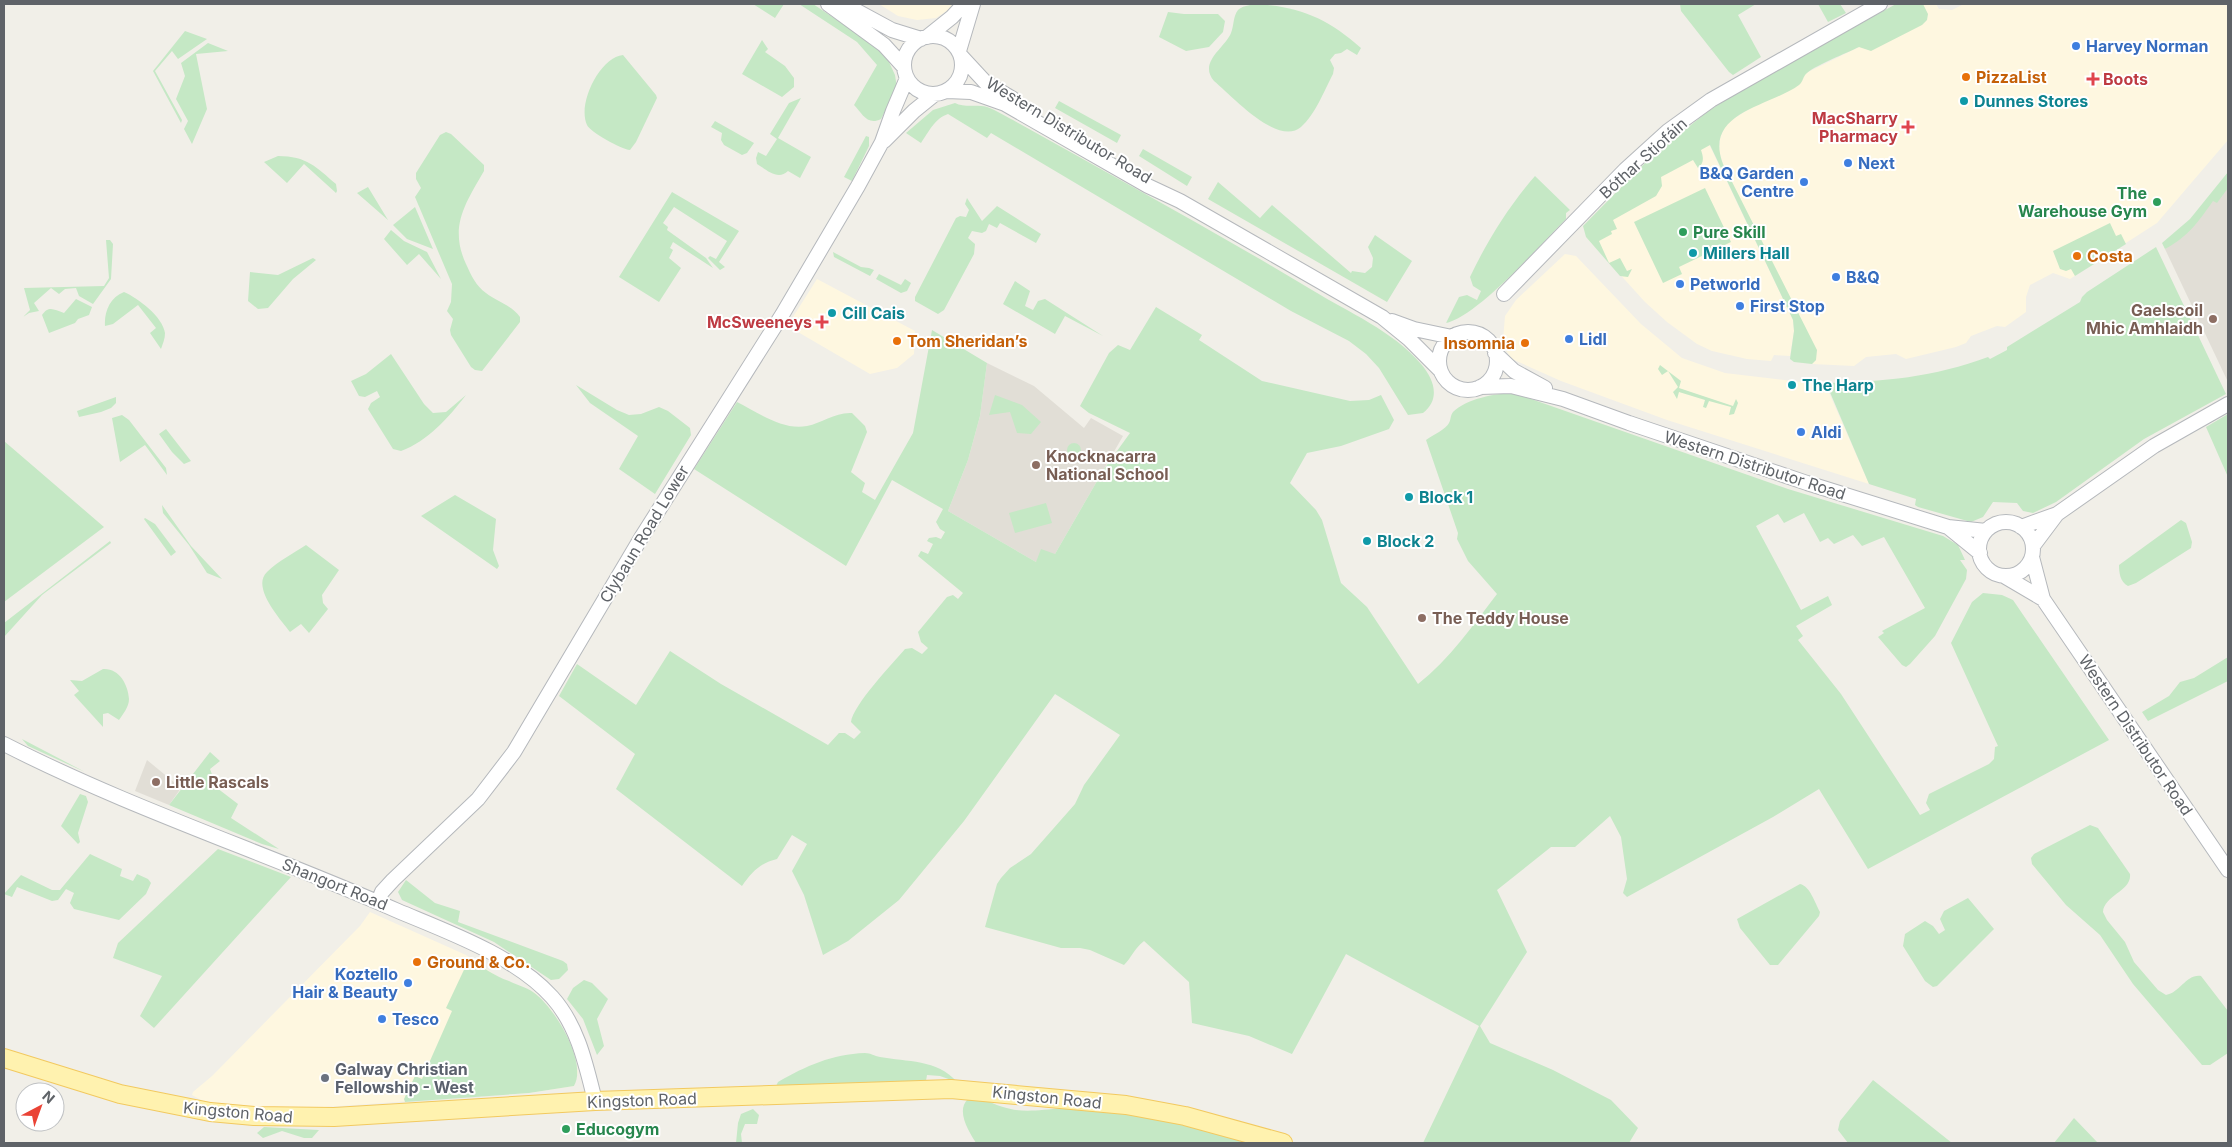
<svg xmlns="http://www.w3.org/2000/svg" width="2232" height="1147" font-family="Inter,sans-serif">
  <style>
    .commercial { fill: #fef7e0 }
    .education { fill: #e1ded6 }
    .green { fill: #c5e8c5 }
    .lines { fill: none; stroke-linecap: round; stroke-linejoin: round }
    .minor-casing { stroke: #b5b8bc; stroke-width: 16 }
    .major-casing { stroke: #f2c960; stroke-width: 20 }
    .minor { stroke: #fff; stroke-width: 14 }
    .major { stroke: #fff2af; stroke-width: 18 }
    .shop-dot { fill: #3f7fe0; stroke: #fff; stroke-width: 2 }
    .food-dot { fill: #e8710a; stroke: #fff; stroke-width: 2 }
    .health-dot { fill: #e0444e; stroke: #fff; stroke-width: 2 }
    .culture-dot { fill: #0f9aa8; stroke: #fff; stroke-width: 2 }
    .leisure-dot { fill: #2e9e5b; stroke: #fff; stroke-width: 2 }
    .education-dot { fill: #8d6e63; stroke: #fff; stroke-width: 2 }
    .worship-dot { fill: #6b7280; stroke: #fff; stroke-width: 2 }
    .labels { text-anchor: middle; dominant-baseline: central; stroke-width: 4; stroke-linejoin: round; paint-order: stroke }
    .shop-label { font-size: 16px; font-weight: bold; fill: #366cbe; stroke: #fff; text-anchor: start }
    .food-label { font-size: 16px; font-weight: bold; fill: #c56008; stroke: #fff; text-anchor: start }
    .health-label { font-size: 16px; font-weight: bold; fill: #be3a42; stroke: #fff; text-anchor: end }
    .culture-label { font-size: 16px; font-weight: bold; fill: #0d838f; stroke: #fff; text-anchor: start }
    .street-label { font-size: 16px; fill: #5f6368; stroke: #fff }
    .leisure-label { font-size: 16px; font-weight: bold; fill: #27864d; stroke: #fff; text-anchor: start }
    .education-label { font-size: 16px; font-weight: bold; fill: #785e54; stroke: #fff; text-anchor: start }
    .worship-label { font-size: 16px; font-weight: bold; fill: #5b616d; stroke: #fff; text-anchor: start }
  </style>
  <rect width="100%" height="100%" fill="#f1efe8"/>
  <path class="commercial" d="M879,4H957L936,18L917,20L898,16Z
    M1923,4H1936L1939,9L1952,10L1964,4H2228V140L2157,223L2070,279L2053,273L2030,285L2026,297V312L2005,327L1997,326L1971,336L1966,343L1956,347L1906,359L1896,354L1866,357L1854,366L1812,364L1816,360L1723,164L1719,151L1720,138L1725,126L1730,121L1806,73L1859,47Z
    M1708,142L1793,320L1794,331L1790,356L1774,355L1771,361L1747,359L1712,351L1697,344L1667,322L1645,302L1586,237L1653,172Z
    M1565,254L1576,256L1641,324L1682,358L1725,373L1818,384V386L1827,388L1869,484L1667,420L1561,381L1512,359L1507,352L1503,340L1505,316L1516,300Z
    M817,279L915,331L914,354L897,368L870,374L791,328H786Z
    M370,912L466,955L498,977L535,993L551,1010L570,1043L578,1072L574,1086L529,1093L296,1109L234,1107L203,1101L192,1095L193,1092L212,1076L360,926Z"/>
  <path class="education" d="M2228,181V382L2165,249L2178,239Z
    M987,363L1034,386L1084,428L1091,418L1123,436L1055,554L1036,562L948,511L968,460L980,416Z
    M147,760L181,788L169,805L135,791Z"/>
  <path class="green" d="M753,4H784L775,18Z
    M799,4H813L855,32L881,52L889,62L895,75L897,88L881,119C867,126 862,113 854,105L877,65L857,42Z
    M1253,4C1299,6 1327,18 1361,48L1357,55L1347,49L1341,53L1335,54L1330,60L1334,68L1333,74C1324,91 1315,115 1301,127C1278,147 1232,96 1214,81C1198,62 1225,48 1231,33C1234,26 1233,16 1238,10C1242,6 1248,6 1253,4Z
    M1680,4H1756L1738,15L1761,57L1733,75L1729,72L1681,11Z
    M1818,4H1840L1846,13L1828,22Z
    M1896,4H1923L1928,14L1927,20L1922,25L1871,51L1859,47C1845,54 1818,64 1807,73C1803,76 1803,82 1799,85C1769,107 1703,112 1723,164L1817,350L1816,360L1812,364L1794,362L1790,359L1794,331L1793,320L1710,145L1701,150C1703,156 1705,163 1698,168L1693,160L1661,177L1662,186L1656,196L1613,220L1617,229L1611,231L1612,234L1599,241L1609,263L1620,258L1627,271L1632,269L1628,277L1620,276L1586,237L1583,226L1650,158L1707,112L1749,85Z
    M1168,12L1184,14H1218L1225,21L1223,32L1209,47L1186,51L1159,37Z
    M185,31L207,39L178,59L172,51L155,71L182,120L181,123L153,71Z
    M762,40L768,49L765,52L785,66L794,78V87L782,97L742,74Z
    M208,43L228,51L196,54L207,109L192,144L184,129L188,121L176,99L185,76L181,63Z
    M623,55L656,95L657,98L636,142L630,150C621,149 590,132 587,125C577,104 600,57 623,55Z
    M801,98L778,138L811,157L800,178L788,171C778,181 767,170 757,164L756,158L758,152L766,156L777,139L770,134L789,103Z
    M1059,101L1121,135L1117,143L1055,108Z
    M955,103C964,108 977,104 987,107C996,110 1005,116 1013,120C1113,176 1214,231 1312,290C1348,312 1393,331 1421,364C1434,379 1441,399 1423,413L1408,415L1379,368L1366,354L1349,341L1291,311L991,133L987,138L948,114C935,118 928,133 921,143L906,133L933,110Z
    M715,121L754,143L747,153L742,155L724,145L721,140L722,133L711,127Z
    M446,132L451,134L484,165V171C465,204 449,227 466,264C471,275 476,286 486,293C496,301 513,306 520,317V322L482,371L475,370L471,367L451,335L450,330L453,319L447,311L451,302L452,284L415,197L421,188L416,179V173L440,135Z
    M866,136L869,137V146L852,181L844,177Z
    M1143,149L1192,177L1187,186L1139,156Z
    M278,156C307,156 316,167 336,184L337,191L336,193L304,164L287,183L264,162Z
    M2228,172V188L2217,203L2213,201C2199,221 2188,237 2165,249L2162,243L2190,219Z
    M1535,176L1570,210L1566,213V219C1541,244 1477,317 1446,323L1459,297L1467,295L1477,300L1481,291L1473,286L1470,277C1487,241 1509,206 1535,176Z
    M1218,182L1260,218L1272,205L1351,273L1352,271L1365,273L1372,267L1373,258L1368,247L1375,235L1412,261L1387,302L1208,199Z
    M368,187L388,220L357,193Z
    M1705,188L1731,242L1679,267L1682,274L1663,283L1634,222Z
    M672,192L739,231L719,262L725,267L720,270L708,258L710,256L716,259L727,241L674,207L663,223L668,227L667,230L706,258L713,268L673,242L670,248L673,250L669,258L681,268L659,302L619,277Z
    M967,198L982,221L997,206L1041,234L1036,243L1000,223L997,228L989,224L986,231L982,233L972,231L968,238L975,244L974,254L944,310L938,314L915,301V297L956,218L960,216L966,217L969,210L965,204Z
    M415,207L433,249L407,239L393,225Z
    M2110,223L2116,236L2121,234L2126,244L2075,276L2071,269L2066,271L2060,269L2053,251Z
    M391,230L404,241L427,252L441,279L419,254L407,265L384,239Z
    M106,240H110L113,244L111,279L93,304L79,296L76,288L65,289L59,294L51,288L34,303L39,311L29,313L23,317L30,310L24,288L104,286L109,278Z
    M2156,247L2226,394L2144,439L2056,502L2033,513L2023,511L2017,503L1993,502L1983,517L1971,522L1918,507L1915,505L1916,499L1869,484L1826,383C1882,382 1935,377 1988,357L1990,359L2007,350V347L2080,302L2082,297L2087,292Z
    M833,252L861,267L869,268L874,270L870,276L834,257Z
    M313,258L316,260L293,279L268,308L258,309L248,301L250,272L278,275Z
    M879,274L901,285L905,279L911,283L907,291L901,293L876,279Z
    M1015,281L1030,291L1025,306L1033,310L1038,301L1045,299L1103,336L1065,316L1055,334L1003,304Z
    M124,292C138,298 163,317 165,333C165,339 163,343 161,349L150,333L156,328L138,305L113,324L105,326C104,312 110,297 124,292Z
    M76,299L92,307L89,315L78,319L75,323L49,333L42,315C49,305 54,310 64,313Z
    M1156,307L1202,335L1199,340L1262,381L1350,401L1369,400L1381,395L1394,420L1389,429L1341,446L1307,453L1290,483L1316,510L1322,520L1341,583L1367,607L1418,684C1450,659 1473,625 1497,594L1468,561L1457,539L1458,533L1426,440C1433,435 1446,429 1449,423C1451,420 1450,416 1453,412C1466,399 1496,393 1514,393L1788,489L1943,536L1958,545L1965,560H1960L1967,570L1966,579L1935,636L1910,664L1906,667L1902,665L1878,637L1884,633L1882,631L1925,608L1884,537L1862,546L1853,535L1834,544L1828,538L1820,542L1804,513L1784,523L1778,514L1756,526L1801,610L1828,596L1832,605L1796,626L1803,636L1798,640L1841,694L1920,815L1930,810L1926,803L1929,794L1989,764L1994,759L1995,747L1998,746L1951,643L1972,602L1983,593L2002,595L2013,600L2109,740L1868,869L1819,789L1773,817L1627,897L1623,893L1627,879L1621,837L1610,816L1575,847H1551L1497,890L1527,952L1480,1026L1490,1043L1553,1070L1611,1100L1638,1128L1629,1143H1423L1479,1026L1346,954L1292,1054L1249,1036L1192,1023L1189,982L1144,941C1133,950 1132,957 1124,965L1090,950L1080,948H1061L985,927L997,884L1001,878L1010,868L1031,854L1075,804L1084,785L1120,735L1055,694L964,821L899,900L848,941L823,955L804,895L792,871L807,844L792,835L777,859C760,863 752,872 742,886L616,789L635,754L559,696L577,664L636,705L670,651L721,684L828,745L839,733H845L854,739L861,732L851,722C853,705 893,663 905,649L912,648L922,654L928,648L921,642L918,632L947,597L953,595L958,599L963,593L918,556L921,551L928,554L933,544L927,541L929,538L936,537L941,539L945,532L940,529L936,522L943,509L892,480L846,566L694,469L737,402C757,412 783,431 807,426C822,423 835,412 852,413L865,426L867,432L851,472L865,483L862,492L875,500L913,433L932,330L987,363L980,416L968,460L948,511L1036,562L1041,549L1055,554L1104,469L1130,433L1089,413L1080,406L1109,353L1118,345L1130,350Z
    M391,354L424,404L433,413L446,412L466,395C449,417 428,441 401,451L393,449L368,409L371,403L380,397L377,391L365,397L359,396L351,381L366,374Z
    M1660,365L1681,381L1679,388L1733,406L1736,399L1738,403L1734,414L1729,415L1731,407L1709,401L1706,408L1703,407L1705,400L1679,392L1677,399L1673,392L1678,387L1668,371L1662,375L1658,369Z
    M576,385L617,410L629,415L641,414L659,407L668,411L690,428L691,435L655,494L619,469L638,436L590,403Z
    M995,395L1022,405L1041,422L1031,434L1017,433L1010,412L989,415Z
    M116,397V403L111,408L101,412L79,417L77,411Z
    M2228,414V477L2206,427Z
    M122,415L129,420L166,468L167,475L145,445L120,462L112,418Z
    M166,429L191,461L184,464L172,452L159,434Z
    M4,441L104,527L4,602Z
    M1067 450a7 7 0 1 1 14 0a7 7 0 1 1-14 0Z
    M455,495L496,519L493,550L499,566L497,569L421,516Z
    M1046,503L1052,523L1015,533L1009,513Z
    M162,505L191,546L222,579L207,573L189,545L163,513Z
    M145,518L155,524L176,552L171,556L144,519Z
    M2181,520L2186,523L2192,542L2191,548L2136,583L2128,586C2120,582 2119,572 2119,565Z
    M110,541L111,543L42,595L4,637V623Z
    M306,545L339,570L322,595L323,603L328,609L309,633L301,624L290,632C280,619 251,587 267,572C278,561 294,553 306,545Z
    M2228,657V681L2148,721L2142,712L2169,696L2180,682L2194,678Z
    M103,669C119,668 128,684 129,699C129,707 123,714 119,720L108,713L103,714V727L74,695L79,691L70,680L82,681Z
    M22,739L85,772L28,746Z
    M210,752L220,761L210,769L217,788L238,804L231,818L279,849L262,844L169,805Z
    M80,794L86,796L88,802L78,833L80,842L78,844L61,826Z
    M2090,825L2098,828L2130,874C2132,891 2104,895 2103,912L2107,920L2125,942L2134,962L2158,990L2166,995C2180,993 2186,974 2201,976L2228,1011V1053L2210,1065H2202L2133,984L2100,935L2066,905L2032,864L2031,858L2034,854Z
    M218,849L291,877L154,1028L140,1016L162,976L113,958L118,943Z
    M90,854L122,869L120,876L133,881L137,874L148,879L151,883L146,894L119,920L74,909L70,903L74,893L66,889L58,900L52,901L17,887L12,897L4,894L21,875L52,890H60Z
    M406,880L435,903L460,911L458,922L563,961L567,964L568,970L559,979L551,980L494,942L402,900L398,892Z
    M1800,884C1810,886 1815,903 1820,912L1819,916L1778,965H1770L1740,928L1737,919Z
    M1968,898L1994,929L1937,986L1933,987L1925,981L1903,946L1905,934L1925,921L1933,926L1939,934L1945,930L1940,919L1944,911Z
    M470,957C482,967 494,976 509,981C517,985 526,987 533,992C554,1006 588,1062 574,1086L529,1093L405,1102L404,1099L415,1076L422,1079L452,1011L446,1008Z
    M584,980L592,983L608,999L597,1019L604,1046L597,1055L583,1019L567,999L573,988Z
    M865,1053C871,1053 874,1056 880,1057C907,1062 937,1059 957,1082L940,1076L927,1075L926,1081L775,1088L778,1082C806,1066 832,1054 865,1053Z
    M1873,1080L1952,1143H1848L1838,1130L1840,1121Z
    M982,1098C1014,1115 1029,1111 1063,1108C1071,1108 1079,1106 1086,1107C1143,1113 1198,1128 1253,1143H976C970,1133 955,1111 968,1099Z
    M753,1109L759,1115L757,1124H745L741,1134L742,1143H736L738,1123L741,1114Z
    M2074,1118L2098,1143H2054Z
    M264,1127L319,1130L312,1138H304L282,1131L263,1138L257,1133Z"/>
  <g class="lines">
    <g class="minor-casing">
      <path id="minor" d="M828,4L884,45L904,67
        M844,4L892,30L921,39
        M904 65a29 29 0 1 1 58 0a29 29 0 1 1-58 0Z
        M927,37L952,17L964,4
        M959,51L973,4
        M961,56L986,83L1013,99
        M947,91L971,92L1005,104L1148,186L1180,201L1382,317L1409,339L1440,370
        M884,141L914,111L935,94
        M1504,294L1625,170L1668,131L1711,100L1880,4
        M1392,321L1414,329L1452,337
        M1439 361a29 29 0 1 1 58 0a29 29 0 1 1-58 0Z
        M1495,353L1514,371L1545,388
        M1480,387L1511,386L1563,399L1629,423L1807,483L1948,527L1986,531
        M1979 549a27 27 0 1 1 54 0a27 27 0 1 1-54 0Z
        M1948,527L1980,553
        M2021,527L2057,514
        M2033,546L2057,514L2154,446L2228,404
        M2032,557L2043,599L2228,870
        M2004,576L2043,599
        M4,744C131,809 267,853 398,911C448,932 515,956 552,997C578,1026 586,1065 595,1101
        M378,902L382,892L393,880L478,799L514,752L641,538L782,315L858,186L882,142L893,111L907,78"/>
    </g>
    <g class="major-casing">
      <path id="major" d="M4,1058L120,1094L210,1112L254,1116L334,1117L595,1101L951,1089L1126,1105L1185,1116L1283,1143"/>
    </g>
    <use href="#minor" class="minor"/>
    <use href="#major" class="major"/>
  </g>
  <g class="shop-dot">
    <circle cx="2076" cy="46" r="5"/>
    <circle cx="1848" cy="163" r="5"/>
    <circle cx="1804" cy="182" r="5"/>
    <circle cx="1836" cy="277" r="5"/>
    <circle cx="1680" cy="284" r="5"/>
    <circle cx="1740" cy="306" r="5"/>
    <circle cx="1569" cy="339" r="5"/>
    <circle cx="1801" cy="432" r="5"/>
    <circle cx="408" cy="983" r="5"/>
    <circle cx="382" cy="1019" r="5"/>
  </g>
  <g class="food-dot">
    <circle cx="1966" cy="77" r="5"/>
    <circle cx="2077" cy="256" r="5"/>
    <circle cx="897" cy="341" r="5"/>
    <circle cx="1525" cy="343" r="5"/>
    <circle cx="417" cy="962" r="5"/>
  </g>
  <g class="health-dot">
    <path d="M2090.5 71.5h5v5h5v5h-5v5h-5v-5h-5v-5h5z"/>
    <path d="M1905.5 119.5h5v5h5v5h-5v5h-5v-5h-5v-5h5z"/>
    <path d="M819.5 314.5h5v5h5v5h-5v5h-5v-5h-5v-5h5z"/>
  </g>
  <g class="culture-dot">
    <circle cx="1964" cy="101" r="5"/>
    <circle cx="1693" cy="253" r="5"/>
    <circle cx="832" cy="313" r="5"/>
    <circle cx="1792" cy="385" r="5"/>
    <circle cx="1409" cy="497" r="5"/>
    <circle cx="1367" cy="541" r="5"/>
  </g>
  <g class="leisure-dot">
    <circle cx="2157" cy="202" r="5"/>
    <circle cx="1683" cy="232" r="5"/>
    <circle cx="566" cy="1129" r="5"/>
  </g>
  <g class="education-dot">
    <circle cx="2213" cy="319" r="5"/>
    <circle cx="1036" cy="465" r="5"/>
    <circle cx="1422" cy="618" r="5"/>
    <circle cx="156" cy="782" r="5"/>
  </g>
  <circle class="worship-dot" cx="325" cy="1078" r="5"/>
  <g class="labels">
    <g class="shop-label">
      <text x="2086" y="46">Harvey Norman</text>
      <text x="1858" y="163">Next</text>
      <text x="1794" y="173" text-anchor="end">B&amp;Q Garden<tspan x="1794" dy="18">Centre</tspan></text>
      <text x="1846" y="277">B&amp;Q</text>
      <text x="1690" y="284">Petworld</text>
      <text x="1750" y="306">First Stop</text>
      <text x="1579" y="339">Lidl</text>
      <text x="1811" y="432">Aldi</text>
      <text x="398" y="974" text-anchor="end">Koztello<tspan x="398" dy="18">Hair &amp; Beauty</tspan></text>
      <text x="392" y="1019">Tesco</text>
    </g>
    <g class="food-label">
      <text x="1976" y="77">PizzaList</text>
      <text x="2087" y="256">Costa</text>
      <text x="907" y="341">Tom Sheridan’s</text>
      <text x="1515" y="343" text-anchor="end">Insomnia</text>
      <text x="427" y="962">Ground &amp; Co.</text>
    </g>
    <g class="health-label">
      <text x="2103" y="79" text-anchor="start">Boots</text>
      <text x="1898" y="118">MacSharry<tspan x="1898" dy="18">Pharmacy</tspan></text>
      <text x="812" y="322">McSweeneys</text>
    </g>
    <g class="culture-label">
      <text x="1974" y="101">Dunnes Stores</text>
      <text x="1703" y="253">Millers Hall</text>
      <text x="842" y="313">Cill Cais</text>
      <text x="1802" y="385">The Harp</text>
      <text x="1419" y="497">Block 1</text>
      <text x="1377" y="541">Block 2</text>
    </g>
    <g class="street-label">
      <text transform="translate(1069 130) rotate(31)">Western Distributor Road</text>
      <text transform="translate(1643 158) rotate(-42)">Bóthar Stiofáin</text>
      <text transform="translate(1755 465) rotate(18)">Western Distributor Road</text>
      <text transform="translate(644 534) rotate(-59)">Clybaun Road Lower</text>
      <text transform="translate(2136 735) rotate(56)">Western Distributor Road</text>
      <text transform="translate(335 884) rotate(22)">Shangort Road</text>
      <text transform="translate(1047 1097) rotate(6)">Kingston Road</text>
      <text transform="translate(642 1100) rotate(-2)">Kingston Road</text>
      <text transform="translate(238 1112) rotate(5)">Kingston Road</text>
    </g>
    <g class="leisure-label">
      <text x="2147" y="193" text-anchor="end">The<tspan x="2147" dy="18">Warehouse Gym</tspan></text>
      <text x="1693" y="232">Pure Skill</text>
      <text x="576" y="1129">Educogym</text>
    </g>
    <g class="education-label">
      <text x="2203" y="310" text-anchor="end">Gaelscoil<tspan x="2203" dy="18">Mhic Amhlaidh</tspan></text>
      <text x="1046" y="456">Knocknacarra<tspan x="1046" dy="18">National School</tspan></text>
      <text x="1432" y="618">The Teddy House</text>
      <text x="166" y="782">Little Rascals</text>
    </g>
    <g class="worship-label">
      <text x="335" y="1069">Galway Christian<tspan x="335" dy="18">Fellowship - West</tspan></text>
    </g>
  </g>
  <rect width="2232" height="1147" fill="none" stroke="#5f6368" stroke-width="10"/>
  <g transform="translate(40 1107) rotate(41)"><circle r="24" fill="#ffffff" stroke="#bfc1c3"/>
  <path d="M0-4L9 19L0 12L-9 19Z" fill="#ea4335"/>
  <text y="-8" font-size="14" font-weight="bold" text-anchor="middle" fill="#5f6368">N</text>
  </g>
</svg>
